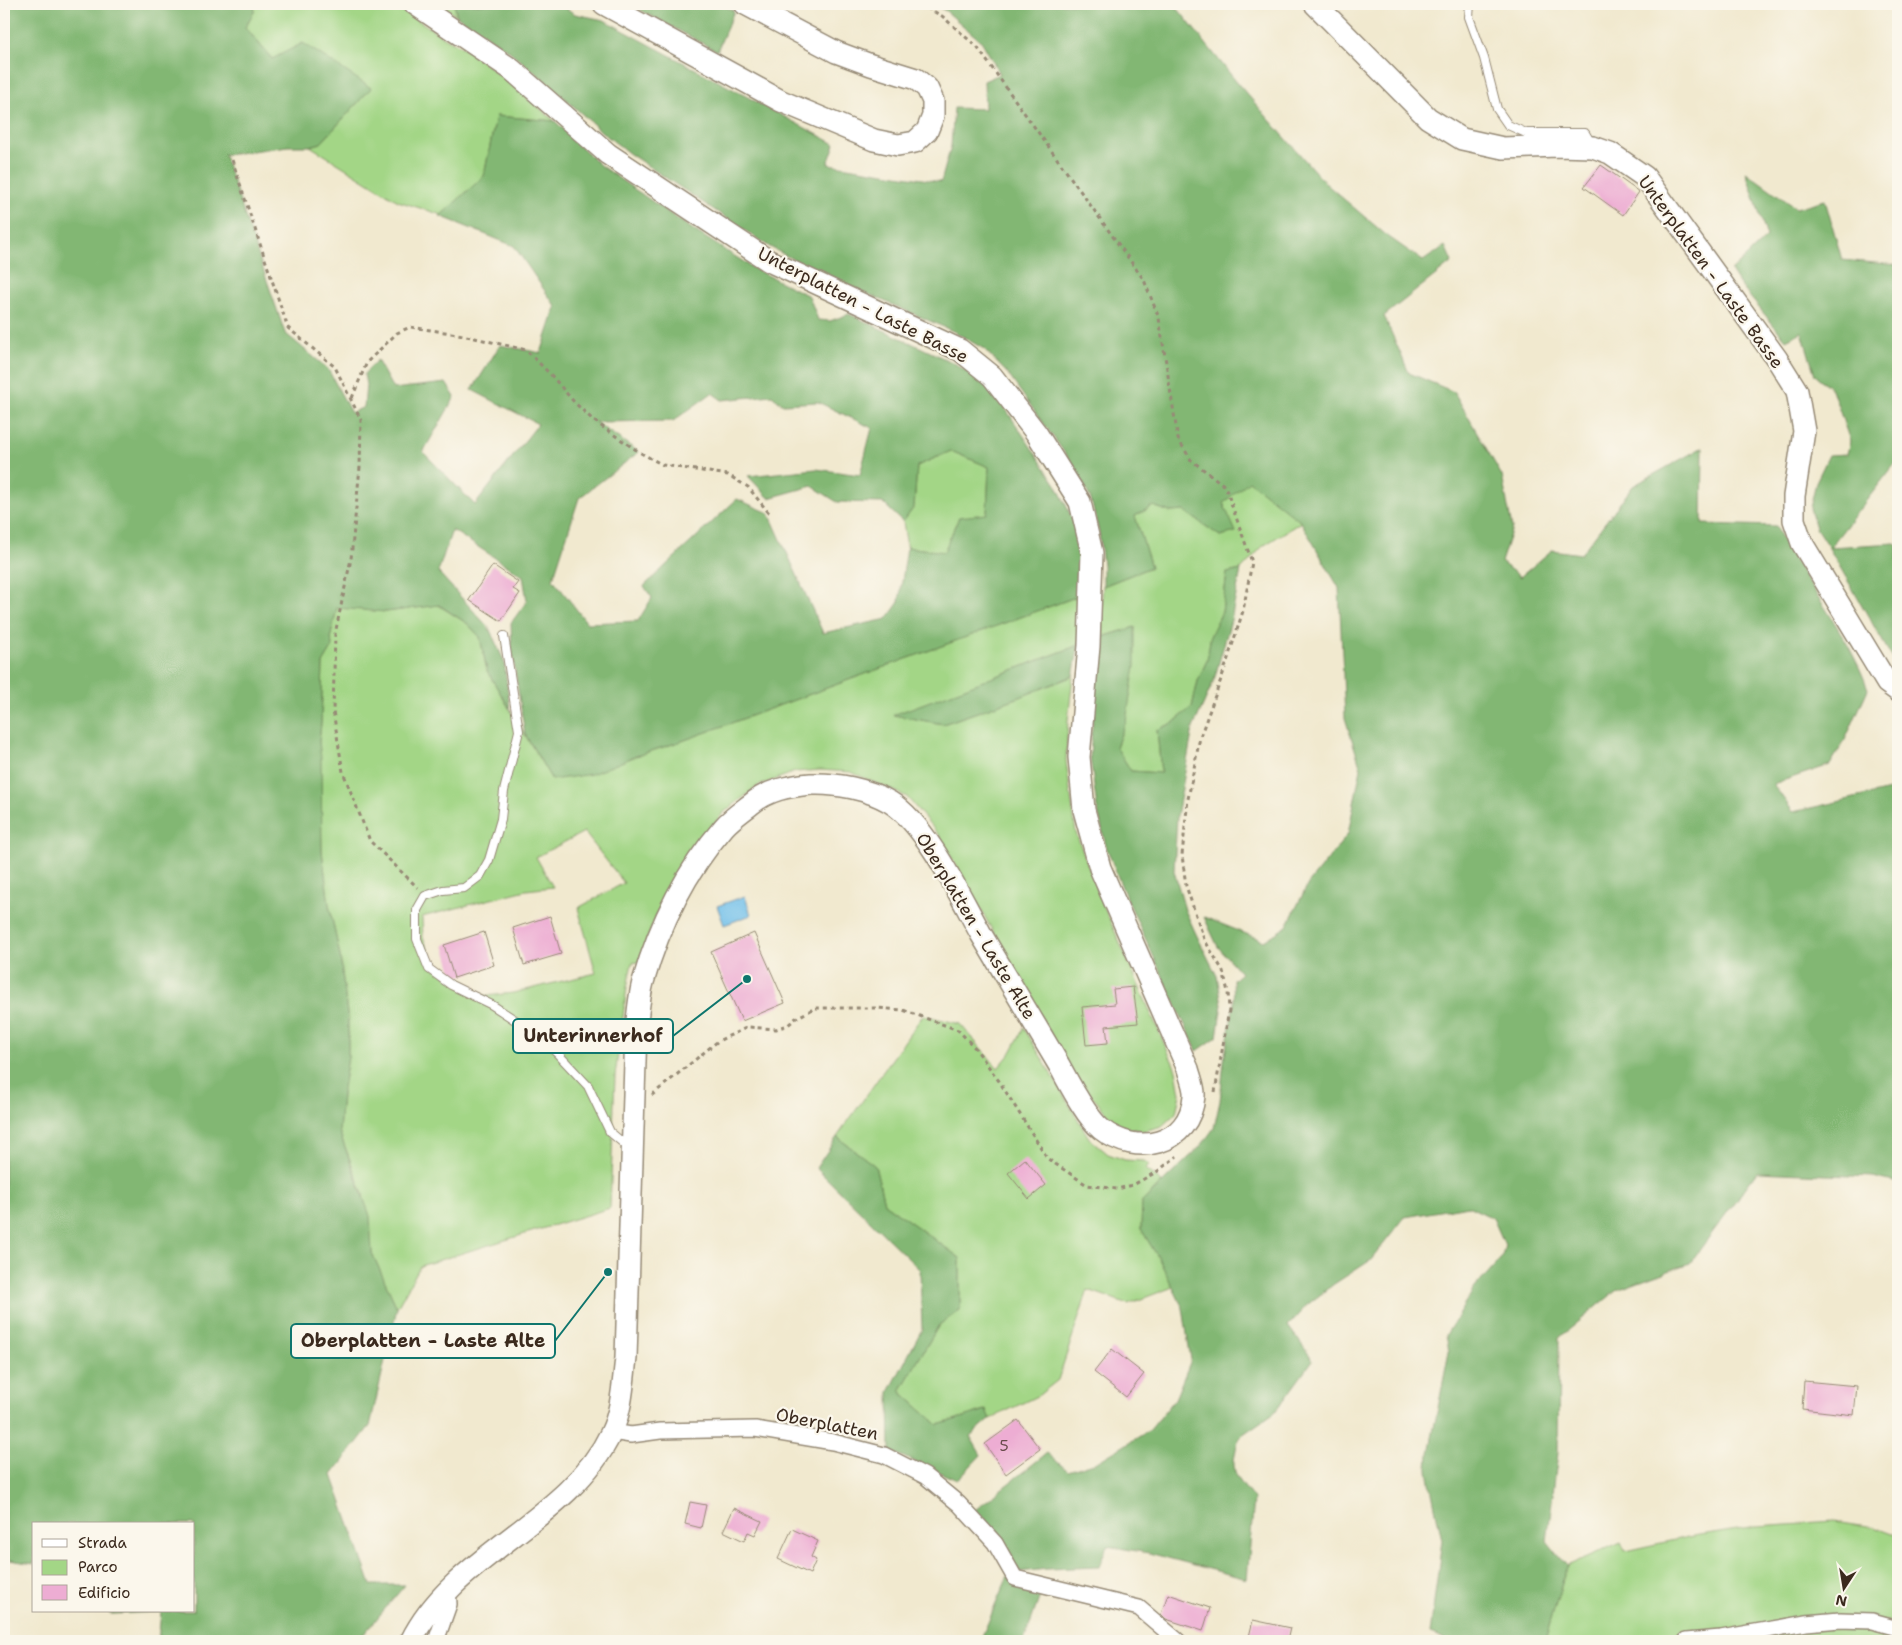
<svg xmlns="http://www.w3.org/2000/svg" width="1902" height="1645" font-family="'Shantell Sans',sans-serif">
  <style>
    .green { fill: #a3d686; stroke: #6f8052; fill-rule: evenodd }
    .forest { fill: #82b773; stroke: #5e7048; fill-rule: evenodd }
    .water { fill: #6fbfea; stroke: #557484 }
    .building { fill: #edadd3 }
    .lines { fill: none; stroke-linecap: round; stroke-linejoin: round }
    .service-casing { stroke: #968a76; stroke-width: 10 }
    .minor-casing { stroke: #968a76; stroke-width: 18 }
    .secondary-casing { stroke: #968a76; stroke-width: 24 }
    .path { stroke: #968a76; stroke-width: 3; stroke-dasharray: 4 4; stroke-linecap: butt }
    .service { stroke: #fff; stroke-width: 8 }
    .minor { stroke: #fff; stroke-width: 15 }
    .secondary { stroke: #fff; stroke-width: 21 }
    .labels { text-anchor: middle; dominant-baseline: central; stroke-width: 4.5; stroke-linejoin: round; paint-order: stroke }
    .number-label { font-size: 15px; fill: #684b4b }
    .street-label { font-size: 18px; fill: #3b2a1e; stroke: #fbf7ec }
    .leader { fill: none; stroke: #0f766e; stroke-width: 2 }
    .callout-dot { fill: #0f766e; stroke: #fbf7ec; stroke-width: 2 }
    .callout { fill: #fbf7ec; stroke: #0f766e; stroke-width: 2 }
    .callout-label { font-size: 19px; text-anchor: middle; font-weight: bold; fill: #3b2a1e }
  </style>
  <rect width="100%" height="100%" fill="#fbf7ec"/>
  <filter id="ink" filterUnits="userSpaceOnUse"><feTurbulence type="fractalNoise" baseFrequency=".02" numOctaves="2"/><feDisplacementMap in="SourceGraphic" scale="10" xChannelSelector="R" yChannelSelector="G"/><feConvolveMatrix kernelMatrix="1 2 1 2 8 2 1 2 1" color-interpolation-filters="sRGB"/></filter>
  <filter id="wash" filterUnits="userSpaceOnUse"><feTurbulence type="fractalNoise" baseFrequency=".0096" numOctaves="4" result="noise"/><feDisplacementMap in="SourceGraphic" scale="20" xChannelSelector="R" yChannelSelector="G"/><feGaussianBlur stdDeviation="1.12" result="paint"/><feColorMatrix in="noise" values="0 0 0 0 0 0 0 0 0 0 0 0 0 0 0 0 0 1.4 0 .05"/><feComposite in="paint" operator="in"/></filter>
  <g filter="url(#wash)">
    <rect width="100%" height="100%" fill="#f1e9cf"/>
    <path class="green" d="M255,4H394L442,36L466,49L501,76L555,121L496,116L484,176L442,215L398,201L310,146L321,143L371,88L272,59L245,27L254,12Z
      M439,4H454L457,16Z
      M951,451L989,467L987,515L959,517L944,552L907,547L903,522L914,507L917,466Z
      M1249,480L1301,522L1263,546L1241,570L1227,573L1222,612L1211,634L1207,660L1198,681L1192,707L1173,723L1157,730L1161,773L1131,771L1116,747L1126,721L1135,627L1099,638L1103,586L1151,567L1135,516L1153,506L1170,512L1184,511L1220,536L1235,532L1223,503Z
      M1081,595L1079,645L894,715L943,724L1020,697L1073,676L1068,720L1066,761L1076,833L1100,898L1176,1070L1180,1094L1176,1113L1162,1126L1144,1131L1126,1128L1110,1118L1070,1069L939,835L907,797L851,772L820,770L795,772L758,786L723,813L696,847L671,881L656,916L638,962L632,963L627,987L615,1076L610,1208L420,1266L397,1308L372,1253L363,1194L339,1131L342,1094L348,1057V1021L340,956L329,905L322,851L319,742L321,723L323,663L332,648L331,635L337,607L386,612L438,605L468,624L480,637L487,671L552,780L592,773L636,756L682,741ZM584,832L624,883L578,908L596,973L513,993L486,996L447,977L433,962L423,938L422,917L526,890L553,887L536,857Z
      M923,1015L960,1024L998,1068L1010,1054L1024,1028L1089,1138L1108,1154L1125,1160L1144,1161L1149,1164L1146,1170L1162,1182L1142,1202L1141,1229L1158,1257L1173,1287L1128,1304L1088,1290L1058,1380L1039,1395L990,1419L985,1410L938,1425L900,1391L939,1325L960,1310V1258L884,1203L875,1166L837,1137Z
      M1835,1521L1874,1527L1898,1536V1621L1725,1632L1642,1641H1545L1567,1566L1621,1542L1625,1551L1688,1537L1756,1526Z
      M1846,1626L1885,1628L1898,1633V1641H1720Z"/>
    <path class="forest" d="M4,4H255L254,12L245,27L272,59L303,43L371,88L321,143L310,146H288L224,155L285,333L328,369L351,413L364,407L366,385L364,374L377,360L393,389L446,383L455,397L423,452L475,505L538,424L472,390L500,345L541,353L556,307L514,246L440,216L484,176L496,116L555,121L601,166L695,231L755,269L809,296L818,320L830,321L849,314L954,363L982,382L1005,408L1057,486L1073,520L1081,554V595L682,741L636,756L592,774L552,780L525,734L512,651L511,623L527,601L523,576L452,530L438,572L489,628L504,661L510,709L487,671L480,637L468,624L439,605L386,612L337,608L331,635L332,648L323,663L321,723L319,742L321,758L322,851L329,905L340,956L348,1021V1057L342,1094L339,1131L370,1216L372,1253L397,1308L370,1426L332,1475L371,1585H405L358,1641H158L161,1612L111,1614L107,1611H194V1524H34V1564L4,1559ZM712,393L722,400L772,395L783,404L818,402L872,428L860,475L816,469L748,476L769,498L812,486L837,502L883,503L903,522L914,507L917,466L951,451L989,467L987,514L959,517L944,552L907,547L899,602L887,619L823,633L769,513L737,499L644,586L652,598L638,621L587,623L553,579L579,498L639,452L595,422L673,421Z
      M454,4H559L575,14L604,20L835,144L828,164L941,182L951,146L954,108L985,109L984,81L1000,74L982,42L946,11L932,4H1174L1239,85L1325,183L1386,235L1423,261L1445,246L1452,262L1384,316L1409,373L1454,392L1502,476L1512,528L1501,562L1520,577L1552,550L1581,554L1633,486L1703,447L1702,524L1776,526C1803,582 1847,630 1868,689L1845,740L1830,765L1773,784L1793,812L1898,788V1183L1873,1177L1757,1172L1690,1263L1617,1290L1559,1338L1558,1453L1547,1541L1567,1566L1545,1641H1448L1430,1634L1442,1540L1431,1488L1428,1470L1429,1453L1449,1352L1446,1335L1474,1289L1502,1257L1505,1245L1493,1218L1468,1206L1405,1217L1371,1260L1334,1284L1307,1305L1288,1326L1313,1360L1275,1412L1239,1437C1230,1472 1232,1472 1254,1499L1247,1579L1149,1553L1107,1546L1099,1567L1047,1569L1019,1572L998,1535L975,1510L1047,1453L1068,1471L1097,1462L1150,1430L1175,1399L1191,1360L1183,1308L1158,1257L1141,1229L1142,1202L1201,1146L1214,1128L1220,1101L1224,1061L1234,1003L1233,980L1241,973L1218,947L1204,917L1264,941L1287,926L1308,884L1348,834L1361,768L1345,718L1339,588L1301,522L1249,481L1223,503L1236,532L1220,536L1184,511L1170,512L1153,506L1135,516L1151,567L1103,586V565L1099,533L1091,500L1077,470L1007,373L984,349L955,332L813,270L770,247L630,154L603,133L549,84L508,50L457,16Z
      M629,4H721L734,11L717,51Z
      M1746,172L1796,208L1825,200L1842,260L1898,265V460L1830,547L1895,543L1898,545V668L1829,548L1816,528L1810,508L1816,482L1829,455L1847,454L1850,441L1832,389L1815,375L1802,332L1786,340L1740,285L1731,271L1767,237Z
      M1241,570L1231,620L1214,680L1193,728L1177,816L1174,871L1185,910L1197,936L1217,976L1222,1004L1217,1037L1197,1051L1123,890L1106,846L1097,808L1090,757L1099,638L1135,627V666L1126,721L1116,747L1131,771L1161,773L1157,730L1173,723L1192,707L1198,681L1207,660L1211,634L1222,612L1227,573Z
      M1079,645L1073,676L1020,697L943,724L893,715Z
      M837,1137L875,1166L884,1203L960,1258V1310L939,1325L900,1391L938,1425L986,1410L990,1419L970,1436L981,1455L957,1480L890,1451L889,1392L922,1329L920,1270L816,1168Z
      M1008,1576L1041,1593L1024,1641H980Z"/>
    <path class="water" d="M745,896L751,915L724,925L717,906Z"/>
    <g id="blocks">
      <path class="building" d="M1601,165L1639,192L1623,215L1584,187Z
        M493,565L518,582L513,589L520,593L501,621L469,600Z
        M550,916L561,954L524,965L513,928Z
        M484,932L494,965L454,978L444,945Z
        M754,933L785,1003L742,1021L711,952Z
        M1133,987L1138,1023L1106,1026L1108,1043L1086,1045L1082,1007L1115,1004L1113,989Z
        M1025,1159L1046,1185L1029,1199L1008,1173Z
        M1112,1349L1144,1374L1126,1397L1094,1372Z
        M1804,1381L1857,1386L1854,1415L1802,1409Z
        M1018,1420L1040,1449L1006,1474L985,1444Z
        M690,1502L706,1505L701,1528L685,1524Z
        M734,1508L762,1521L755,1535L748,1532L744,1541L723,1531Z
        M792,1529L818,1541L811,1557L816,1560L810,1574L778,1559Z
        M1168,1594L1210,1608L1203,1631L1166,1619L1161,1614Z
        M1253,1620L1290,1628L1287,1641H1248Z"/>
    </g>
  </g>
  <g filter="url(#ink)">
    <use href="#blocks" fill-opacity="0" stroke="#968a76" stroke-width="1"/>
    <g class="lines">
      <g class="service-casing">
        <path id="service" d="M1470,4L1469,17L1484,58L1497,109L1508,125L1526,133H1585L1591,143
          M504,636L519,731L504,791L501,819L489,860L480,876L464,888L443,890L425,896L417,910V939L429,969L451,985L492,1005L532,1031L557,1053L588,1086L610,1132L629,1148"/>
      </g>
      <g class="minor-casing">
        <path id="minor" d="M612,1432L631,1435L660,1431L755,1429L833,1442L884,1455L925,1476L959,1504L995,1543L1015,1578L1139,1608L1178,1641
          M436,1641L449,1604L448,1590
          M1686,1641L1721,1638L1806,1623L1840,1620L1872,1621L1898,1628"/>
      </g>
      <g class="secondary-casing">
        <path id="secondary" d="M604,4L781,101L874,140L898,145L915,142L927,131L933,116V101L927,88L916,79L871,65L836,52L745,4
          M1315,4L1428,118L1462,139L1503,148L1557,146L1593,147L1610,153L1645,177L1777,359L1797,391L1804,431L1794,496V520L1802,543L1887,683L1898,691
          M411,1641C453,1555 570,1520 611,1433C622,1411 623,1382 626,1358L636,1029C638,1014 639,997 643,982C659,926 686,871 724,827C731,819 741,812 750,805C767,790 789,786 811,784C836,783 868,789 890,802C926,824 960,896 981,934C1007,978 1033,1022 1059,1065C1069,1083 1086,1117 1101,1129C1136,1157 1190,1146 1194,1096C1195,1088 1190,1077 1188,1069L1100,868L1084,810L1079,757L1089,646L1092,553L1080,502L1037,434L992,376L960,350L769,261L608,154L511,69L415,4"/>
      </g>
      <path class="path" d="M920,4L942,16L977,47L1144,280L1159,318L1178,439L1191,460L1225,486L1252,562L1243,611L1224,671L1200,737L1188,799L1182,855L1186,886L1204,939L1223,971L1228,992L1229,1010L1215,1092
        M232,160L288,328L335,367L361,420L360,467L351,559L335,634L333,711L343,772L370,841L418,888
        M352,398L367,362L397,333L410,327L458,334L526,350L551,375L574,402L594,421L639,452L663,465L728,475L748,487L769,513
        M652,1095L718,1041L748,1027L776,1029L788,1025L796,1018L815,1008H876L903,1010L958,1030L976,1049L999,1081L1048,1159L1087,1185L1117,1189L1133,1185L1158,1171L1177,1156"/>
      <use href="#service" class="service"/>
      <use href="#minor" class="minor"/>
      <use href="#secondary" class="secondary"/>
    </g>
  </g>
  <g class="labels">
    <g class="number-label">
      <text x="1004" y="1446">5</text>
    </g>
    <g class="street-label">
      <text transform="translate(1711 272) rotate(54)">Unterplatten - Laste Basse</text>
      <text transform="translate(863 305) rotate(27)">Unterplatten - Laste Basse</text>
      <text transform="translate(976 926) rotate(59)">Oberplatten - Laste Alte</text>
      <text transform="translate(827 1424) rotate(11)">Oberplatten</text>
    </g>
  </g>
  <path class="leader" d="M747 979L673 1036M608 1272L555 1341"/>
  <g class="callout-dot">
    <circle cx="747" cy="979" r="5"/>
    <circle cx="608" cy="1272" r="5"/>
  </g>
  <g class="callout">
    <rect x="513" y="1019" width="160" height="34" rx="5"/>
    <rect x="291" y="1324" width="264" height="34" rx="5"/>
  </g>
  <g class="callout-label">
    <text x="593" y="1042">Unterinnerhof</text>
    <text x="423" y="1347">Oberplatten - Laste Alte</text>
  </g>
  <rect width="1902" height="1645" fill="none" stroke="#fbf7ec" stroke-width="20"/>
  <rect x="32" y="1522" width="162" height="90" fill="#fbf7ec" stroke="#aea59a"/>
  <rect x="42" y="1539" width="25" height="8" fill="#ffffff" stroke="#aea59a"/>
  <text x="78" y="1548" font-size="15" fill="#3b2a1e">Strada</text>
  <rect x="42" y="1560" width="25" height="15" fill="#a3d686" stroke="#aea59a"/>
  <text x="78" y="1572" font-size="15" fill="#3b2a1e">Parco</text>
  <rect x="42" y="1585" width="25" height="15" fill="#edadd3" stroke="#aea59a"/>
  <text x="78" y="1598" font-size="15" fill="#3b2a1e">Edificio</text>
  <g transform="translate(1844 1588) rotate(192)" stroke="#fbf7ec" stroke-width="4" paint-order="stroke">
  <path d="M0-4L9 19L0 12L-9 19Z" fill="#3b2a1e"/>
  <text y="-8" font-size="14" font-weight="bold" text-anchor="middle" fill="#3b2a1e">N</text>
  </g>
</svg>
